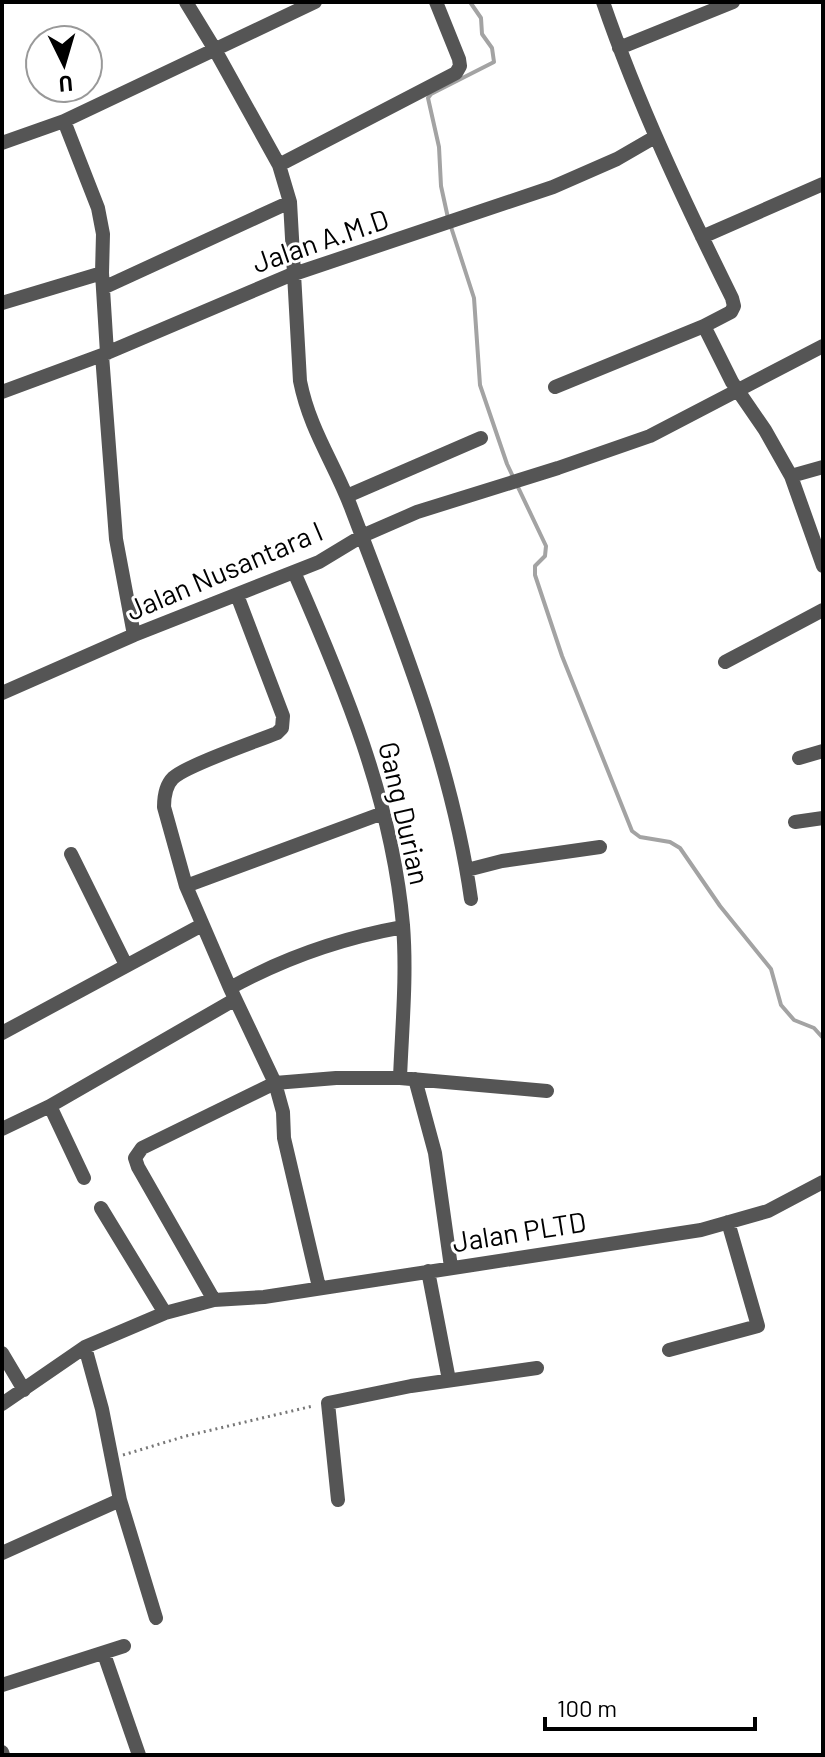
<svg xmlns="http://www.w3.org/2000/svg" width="825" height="1757" font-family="Barlow,sans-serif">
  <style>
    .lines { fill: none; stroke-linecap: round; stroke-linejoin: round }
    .stream { stroke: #a3a3a3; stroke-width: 4 }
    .path { stroke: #777; stroke-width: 3; stroke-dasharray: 2 4; stroke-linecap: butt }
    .street { stroke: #555; stroke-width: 14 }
    .labels { text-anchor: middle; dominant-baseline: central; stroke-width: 6; stroke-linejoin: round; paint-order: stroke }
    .street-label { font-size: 28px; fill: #000; stroke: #fff }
  </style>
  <rect width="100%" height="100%" fill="#fff"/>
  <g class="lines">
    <path class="stream" d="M448,218L441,186L439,147L428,98L431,94L494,62L492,48L482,34L481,18L470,2
      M451,227L474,298L480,385L507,464L546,546L545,556L535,566V575L562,656L632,831L640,837L670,842L680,848L720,906L771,969L781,1005L794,1020L814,1028L823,1038
      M823,1058V1069"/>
    <path class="path" d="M123,1455L186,1436L313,1406"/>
    <path class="street" d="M186,2L214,48L279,165L290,202L300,381C310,431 335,464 352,510C400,636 452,764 471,899
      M603,2C638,104 684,201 732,298L734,306L731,312L704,326L732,382L765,430L791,476L823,566
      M619,48L733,2
      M64,121L98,208L103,234L102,273L107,353
      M2,143L64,121L315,2
      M279,165L456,73L460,66L459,59L436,2
      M702,237L823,184
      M103,288L290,202
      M2,303L102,273
      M102,355L116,539L134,635
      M555,387L704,326
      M2,392L102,355L288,276L553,187L617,159L655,137
      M791,476L823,467
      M347,496L481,438
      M294,572C344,686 392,800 403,925C407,976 402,1027 400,1078
      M725,662L823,610
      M2,693L134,635L319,562L362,536L417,512L558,468L650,436L823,346
      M799,758L823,751
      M795,822L823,818
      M71,854L126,965
      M467,870L502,861L600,847
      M186,886L383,813
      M230,988L186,886L164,807C164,797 165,786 173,778C187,765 255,742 277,733L282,728L283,716L237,595
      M2,1033L202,925
      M415,1079L435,1153L451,1267
      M50,1106L84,1178
      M2,1129L50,1106L234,1000
      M101,1208L165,1313
      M428,1271L449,1380
      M319,1287L284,1138L283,1112L275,1083L230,988C284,958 342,938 403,927
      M214,1300L138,1167L135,1158L142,1148L275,1083L336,1078H400L547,1091
      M85,1347L102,1409L120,1500L156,1618
      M669,1350L758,1326L728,1222
      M2,1353L24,1390
      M2,1404L85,1347L165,1313L214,1300L264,1297L701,1230L768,1211L823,1182
      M338,1500L328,1403L411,1386L537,1368
      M2,1553L120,1500
      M104,1654L139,1755
      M2,1685L124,1646
      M2,1752L3,1755"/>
  </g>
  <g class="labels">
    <g class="street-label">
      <text transform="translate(320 240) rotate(-19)">Jalan A.M.D</text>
      <text transform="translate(224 570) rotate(-23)">Jalan Nusantara I</text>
      <text transform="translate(405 813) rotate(77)">Gang Durian</text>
      <text transform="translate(519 1231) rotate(-9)">Jalan PLTD</text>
    </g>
  </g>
  <rect width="825" height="1757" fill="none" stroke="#000000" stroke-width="8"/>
  <g transform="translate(64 64) rotate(175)"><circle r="38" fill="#ffffff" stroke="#999999" stroke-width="2"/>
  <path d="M0-6L14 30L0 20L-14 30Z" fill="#000000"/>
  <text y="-12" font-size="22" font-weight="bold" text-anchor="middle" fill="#000000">U</text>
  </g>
  <path d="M545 1717v12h210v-12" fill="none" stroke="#000000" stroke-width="4"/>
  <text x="557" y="1717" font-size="24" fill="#000000" stroke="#ffffff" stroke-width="6" paint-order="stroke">100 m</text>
</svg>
